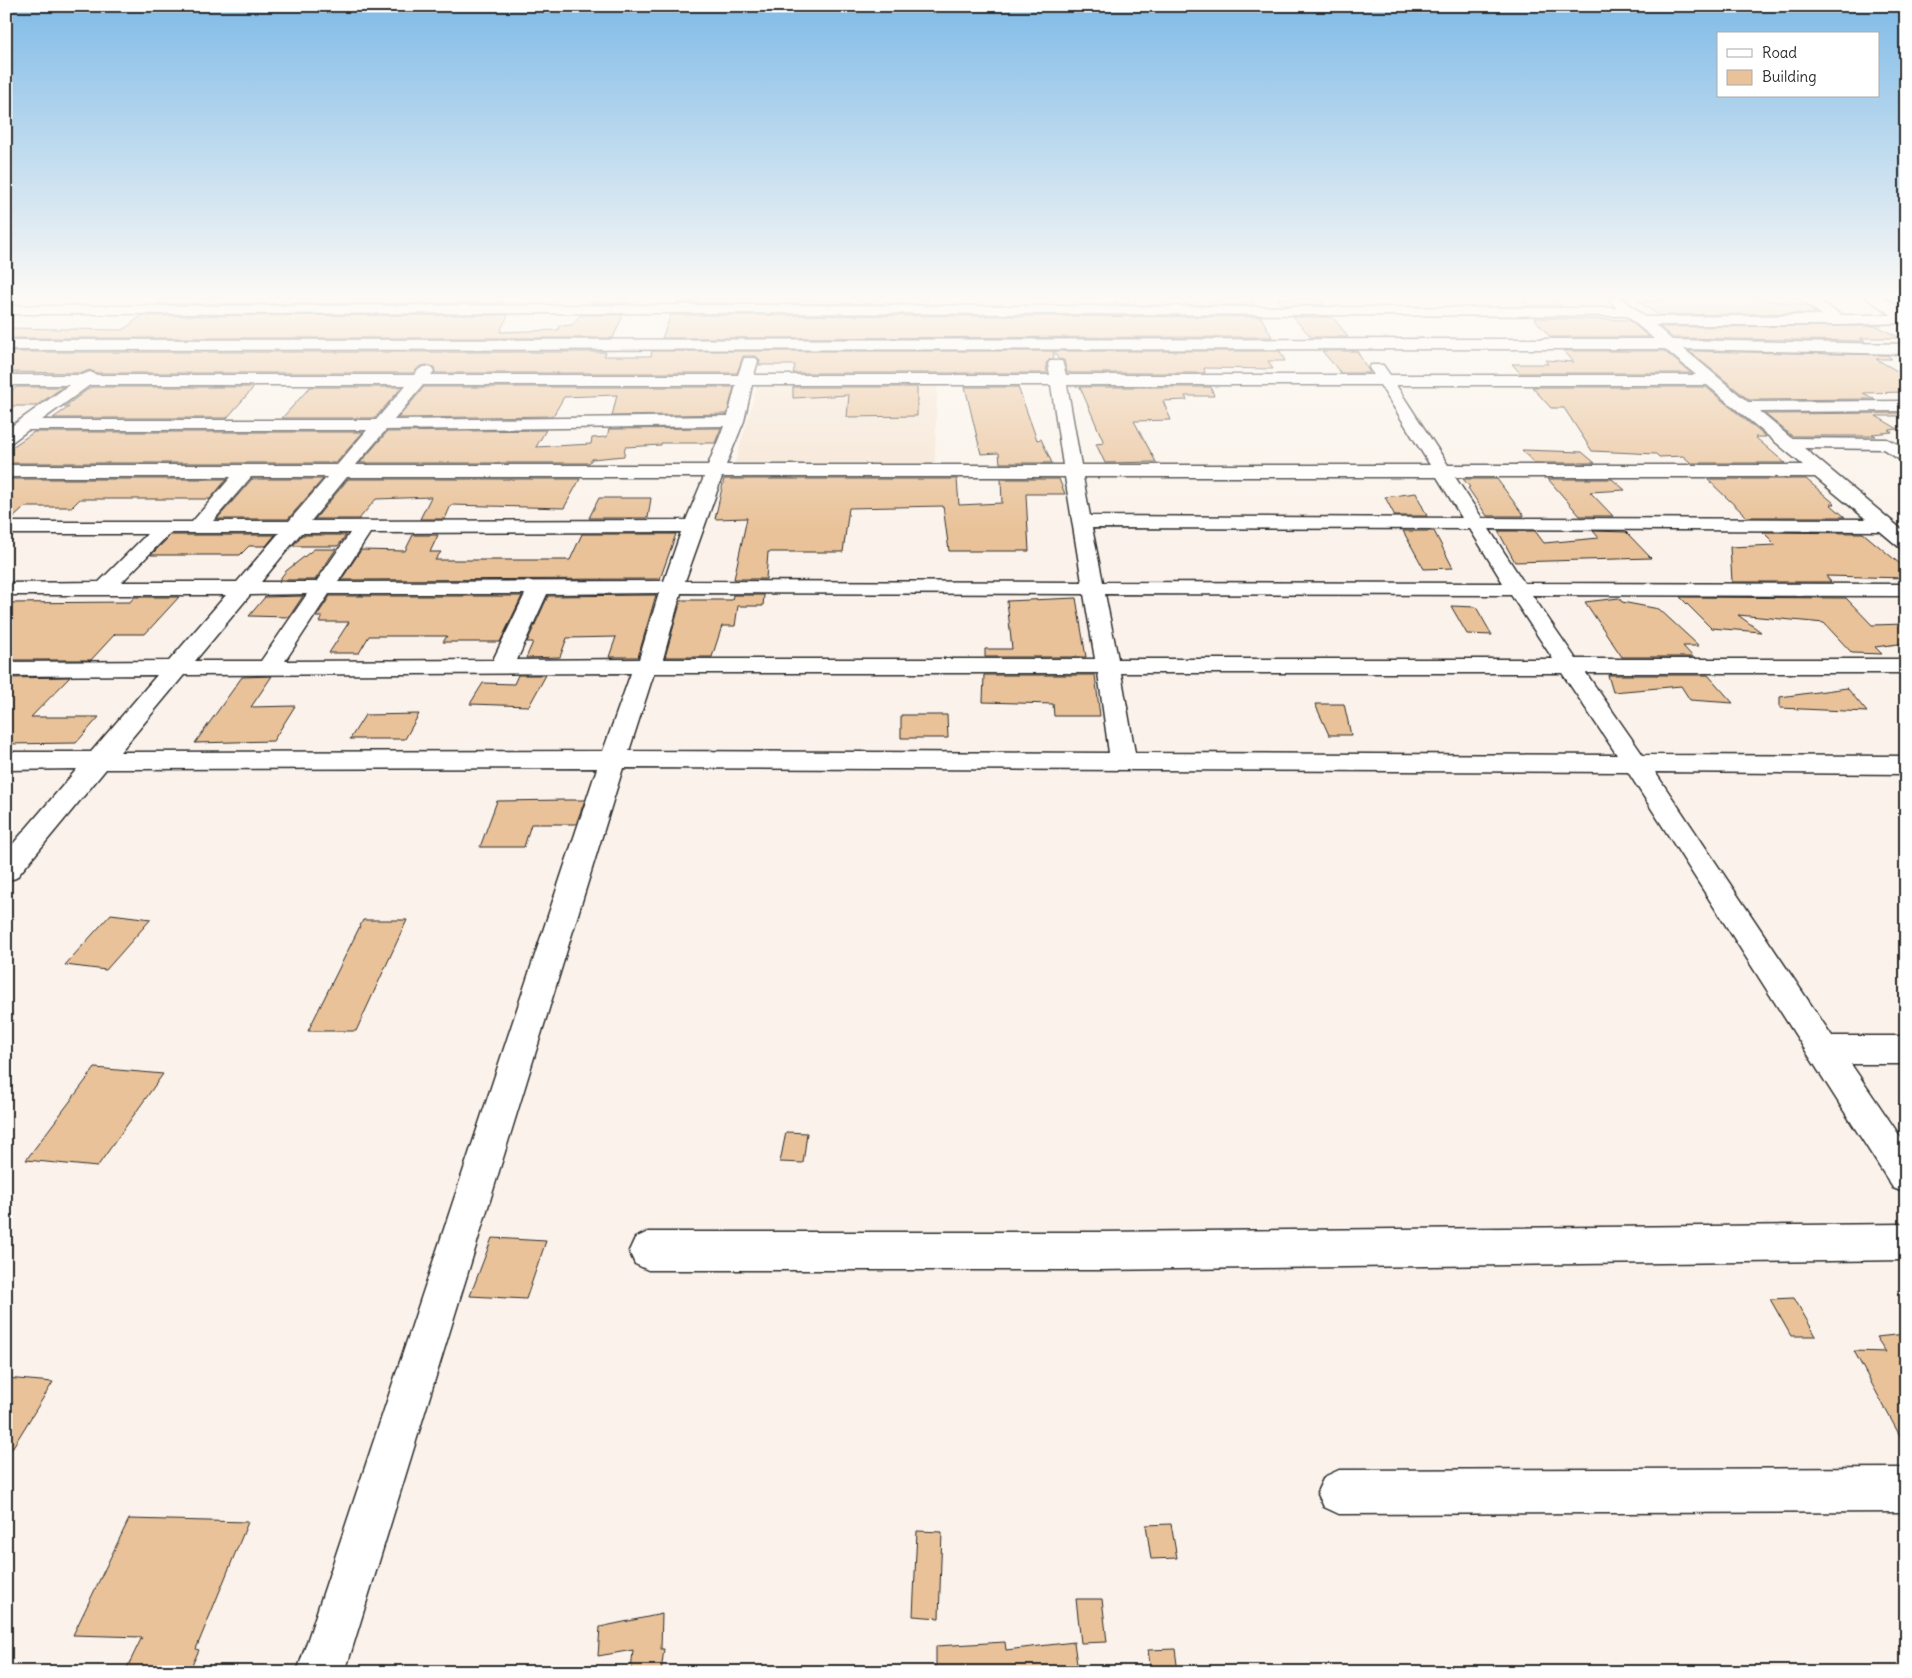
<svg xmlns="http://www.w3.org/2000/svg" width="1912" height="1678" font-family="Delius,sans-serif">
  <style>
    .built { fill: #f6e4d2 }
    .building { fill: #e9c299; stroke: #2b2b2b }
    .lines { fill: none; stroke-linecap: round; stroke-linejoin: round }
    .street-casing { stroke: #2b2b2b; stroke-width: 3 }
    .street { fill: #fff; fill-rule: evenodd }
  </style>
  <rect width="100%" height="100%" fill="#fbf3eb"/>
  <filter id="ink" filterUnits="userSpaceOnUse"><feTurbulence type="fractalNoise" baseFrequency=".02" numOctaves="2"/><feDisplacementMap in="SourceGraphic" scale="10" xChannelSelector="R" yChannelSelector="G"/><feConvolveMatrix kernelMatrix="1 2 1 2 8 2 1 2 1" color-interpolation-filters="sRGB"/></filter>
  <g filter="url(#ink)">
    <path class="built" d="M758,384H937L935,463H735Z"/>
    <path class="building" d="M260,295H502V303L157,304L165,298H256Z
      M699,295L809,297L812,295H928L927,304L676,303L697,302Z
      M1113,295H1133L1136,304H1115Z
      M1180,295H1249L1254,305H1185Z
      M1521,295H1549L1561,306H1527Z
      M1659,295H1734L1806,306L1816,313L1659,315L1639,302L1667,300Z
      M594,298H620L631,299L629,303H590Z
      M1320,298L1325,305H1283L1278,299Z
      M508,315L500,332L558,330L559,326L572,325L580,315H623L613,338H6V328L123,330L141,316Z
      M671,315L1261,317L1272,337L662,338Z
      M1293,317H1333L1348,337H1311Z
      M1534,318L1629,320L1649,337H1550Z
      M1877,326L1900,338H1860L1865,341L1673,338L1660,327Z
      M652,351H1053L1054,359H1050L1046,363L1047,373H793L795,365H759L760,360L756,356H743L737,373H435L434,367L426,365L419,367L413,373H97L89,370L82,373L6,372V352H606L604,356H651Z
      M1054,351H1280L1285,361H1268L1273,369L1204,368L1205,373H1074L1067,372L1064,360L1058,359Z
      M1322,351H1357L1370,373H1341Z
      M1564,351H1664L1691,373H1520L1512,364H1548L1545,360L1574,362Z
      M1689,351L1887,355L1892,359H1876L1906,376V392L1863,393L1875,399L1749,400Z
      M17,387H63L36,406H6V394Z
      M91,387H254L227,418H53L69,407H64Z
      M310,387H402L375,418H282Z
      M424,387H734L727,414L612,416L617,395L564,397L553,416L398,418Z
      M793,387H917V416L847,417L849,395L793,398Z
      M965,387H1018L1037,440L1041,439L1052,463H1000L999,453L981,454Z
      M1080,387H1211L1214,396H1185L1187,400L1163,401L1171,420L1134,421L1156,462L1105,463L1096,444L1104,443Z
      M1532,387H1706L1766,437H1755L1785,463H1691L1683,456L1659,457L1656,454L1592,451L1564,408H1551Z
      M1898,413L1903,416H1876L1898,429L1888,430L1892,432L1872,434L1876,436H1792L1765,414Z
      M721,428L715,443H661V445L625,447L624,456L592,459L589,463H360L387,432L546,430L536,447L591,444L592,438L607,437L609,429Z
      M34,432H363L336,463H6V451Z
      M1522,450L1582,452L1595,463H1534Z
      M6,479H227L210,499H80L72,507H25L11,520H6Z
      M252,479H323L288,519H217Z
      M348,479H580L564,508L451,505L445,519H420L431,497L376,499L359,519H315Z
      M724,479H957L959,505L1002,503L1001,479H1059L1065,494H1026L1029,551H949L943,506L849,508L843,552H768L766,579H734L747,518L715,519Z
      M1463,479H1497L1524,516H1487L1468,488L1470,487Z
      M1548,479H1612L1625,490L1590,492L1613,516H1580Z
      M1707,479H1806L1835,504H1830L1845,517H1747Z
      M1416,493L1427,516H1395L1385,497Z
      M599,498H651L648,518H589Z
      M1403,531H1434L1453,568L1424,569Z
      M1498,531H1535L1544,543L1599,538L1593,531L1626,532L1651,558L1515,562Z
      M1763,532L1863,533L1906,569V578L1826,576L1831,582H1732L1730,547L1776,545Z
      M582,534H676L660,579L341,580L361,550L405,551L413,535H438L430,552H441L435,560H570Z
      M171,535H275L266,546H249L240,555H151Z
      M302,535H346L338,546H293Z
      M314,549H336L315,580H279L286,571Z
      M656,595L638,657H609L616,637L567,638L560,657L526,658L533,642H527L548,596Z
      M733,595H764L763,606H738L735,626H722L712,657H665L681,600H732Z
      M303,596L289,617L249,616L265,597Z
      M330,596H522L500,642H443L447,636H369L359,653H329L349,622H319L322,617H316Z
      M134,597H179L145,634H115L91,660H6V603L130,602Z
      M1680,597L1846,598L1872,625L1906,624V643L1875,647L1882,654L1852,653L1824,623L1738,615L1761,632L1711,628Z
      M1076,598L1086,657H985V649H1012L1007,601Z
      M1619,598L1622,602L1659,609L1699,646H1683L1693,657H1622L1585,602Z
      M1451,606L1476,607L1492,635L1467,634Z
      M518,675H546L529,706L470,704L483,683L514,684Z
      M984,675H1095L1100,716H1054L1053,704L983,702Z
      M1608,675H1708L1733,703L1690,700L1681,686L1613,692Z
      M272,676L251,707L295,706L273,741L195,743L242,677Z
      M70,677L31,717H99L76,743L6,744V678Z
      M1847,688L1867,712L1780,708V697Z
      M1315,704H1344L1351,735H1329Z
      M419,714L405,739H350L365,715Z
      M901,715H947L948,738H901Z
      M567,800H585L576,824H531L524,847H480L497,801Z
      M111,914L151,919L106,970L65,965Z
      M363,920H407L356,1031H308Z
      M95,1068L163,1074L97,1167L26,1160Z
      M786,1132L807,1133L803,1163L780,1162Z
      M492,1238L546,1241L526,1299L470,1296Z
      M1794,1298L1816,1336H1791L1770,1299Z
      M1906,1334V1447L1854,1351L1886,1352L1876,1337Z
      M6,1378L53,1382L6,1458Z
      M129,1519L248,1522L196,1649L199,1650L189,1672H125L142,1637L73,1635Z
      M1171,1524L1177,1558L1151,1559L1146,1525Z
      M917,1531L942,1532L939,1618L913,1616Z
      M1076,1599H1102L1107,1642L1081,1643Z
      M662,1614L661,1649H664L661,1672H631L633,1650L598,1656L600,1627Z
      M1005,1642L1006,1650L1074,1642L1078,1672H936V1646Z
      M1175,1649L1178,1672H1151L1148,1650Z"/>
    <g class="lines">
      <g class="street-casing">
        <path id="street" d="M1794,295H1811L1841,315H1892L1862,295H1880L1906,311V323L1840,325H1655L1672,340L1906,344V354L1684,349L1748,402L1906,401V411L1760,412L1791,438L1887,439L1906,448V461L1900,460L1883,449L1804,448L1906,533V549L1899,547L1880,531L1489,529L1524,583L1906,584V596L1532,595L1576,659H1906V673H1586L1643,755L1906,756V774L1655,772L1832,1036H1906V1064H1851L1906,1145V1193L1893,1188L1628,772L623,768L345,1672H297L597,768L106,769L16,878L6,881V852L77,769L6,770V752H91L157,675L6,676V662L169,661L226,595H6V583L99,582L147,534H6V522H192L231,477H6V465H337L367,430H28L12,442L6,443V430L69,385H6V375H82L90,372L97,375H414C420,368 423,365 432,368L434,371L431,375H738L744,358H756L758,361L754,375H1050L1048,364L1050,361H1062L1066,375H1374L1369,368L1371,365H1383L1390,375H1696L1665,349L6,350V340L1654,339L1627,316L766,313L6,314V306L766,305L1617,308L1609,300L1616,296L1621,297L1645,317L1822,315ZM90,385H406L376,420H42ZM423,385H736L728,416L394,420ZM752,385H1051L1063,465H726L744,421ZM1067,385H1380L1430,465H1081ZM1396,385H1707L1803,465H1448ZM724,426L708,465H356L386,430ZM251,477H327L289,521H213ZM347,477H704L686,520L311,521ZM722,477H1065L1082,582L685,581ZM1083,477H1437L1462,518L1090,516ZM1455,477H1815L1866,519L1482,518ZM1092,528L1470,529L1503,583L1103,582ZM681,532L664,581L338,582L370,533ZM170,533H279L237,582H122ZM301,533H350L316,582H261ZM659,593L639,659L517,660L547,594ZM681,593L1084,594L1095,659H663ZM307,594L261,661H195L250,595ZM329,594H525L493,660L285,661ZM1105,594L1511,595L1553,659H1118ZM631,673L603,751L120,752L184,675ZM654,673H1098L1109,753L629,751ZM1121,673H1562L1617,755L1135,753Z
          M1906,1224V1260L1099,1270H648L635,1264L629,1251L635,1238L648,1232H1099Z
          M1906,1468V1512L1339,1514L1324,1507L1317,1492L1324,1477L1339,1470Z"/>
      </g>
      <use href="#street" class="street"/>
    </g>
  </g>
  <linearGradient id="sky" x2="0" y2="1"><stop stop-color="#80bbe7"/><stop offset="0.56" stop-color="#fdfaf6"/><stop offset="1" stop-color="#fdfaf6" stop-opacity="0"/></linearGradient>
  <rect width="1912" height="530" fill="url(#sky)"/>
  <rect width="1912" height="1678" fill="none" stroke="#fff" stroke-width="25"/>
  <rect x="12" y="12" width="1887" height="1653" fill="none" stroke="#2b2b2b" stroke-width="2" filter="url(#ink)"/>
  <rect x="1717" y="32" width="162" height="65" fill="#ffffff" stroke="#aaaaaa"/>
  <rect x="1727" y="49" width="25" height="8" fill="#ffffff" stroke="#aaaaaa"/>
  <text x="1762" y="58" font-size="15" fill="#2b2b2b">Road</text>
  <rect x="1727" y="70" width="25" height="15" fill="#e9c299" stroke="#aaaaaa"/>
  <text x="1762" y="82" font-size="15" fill="#2b2b2b">Building</text>
</svg>
